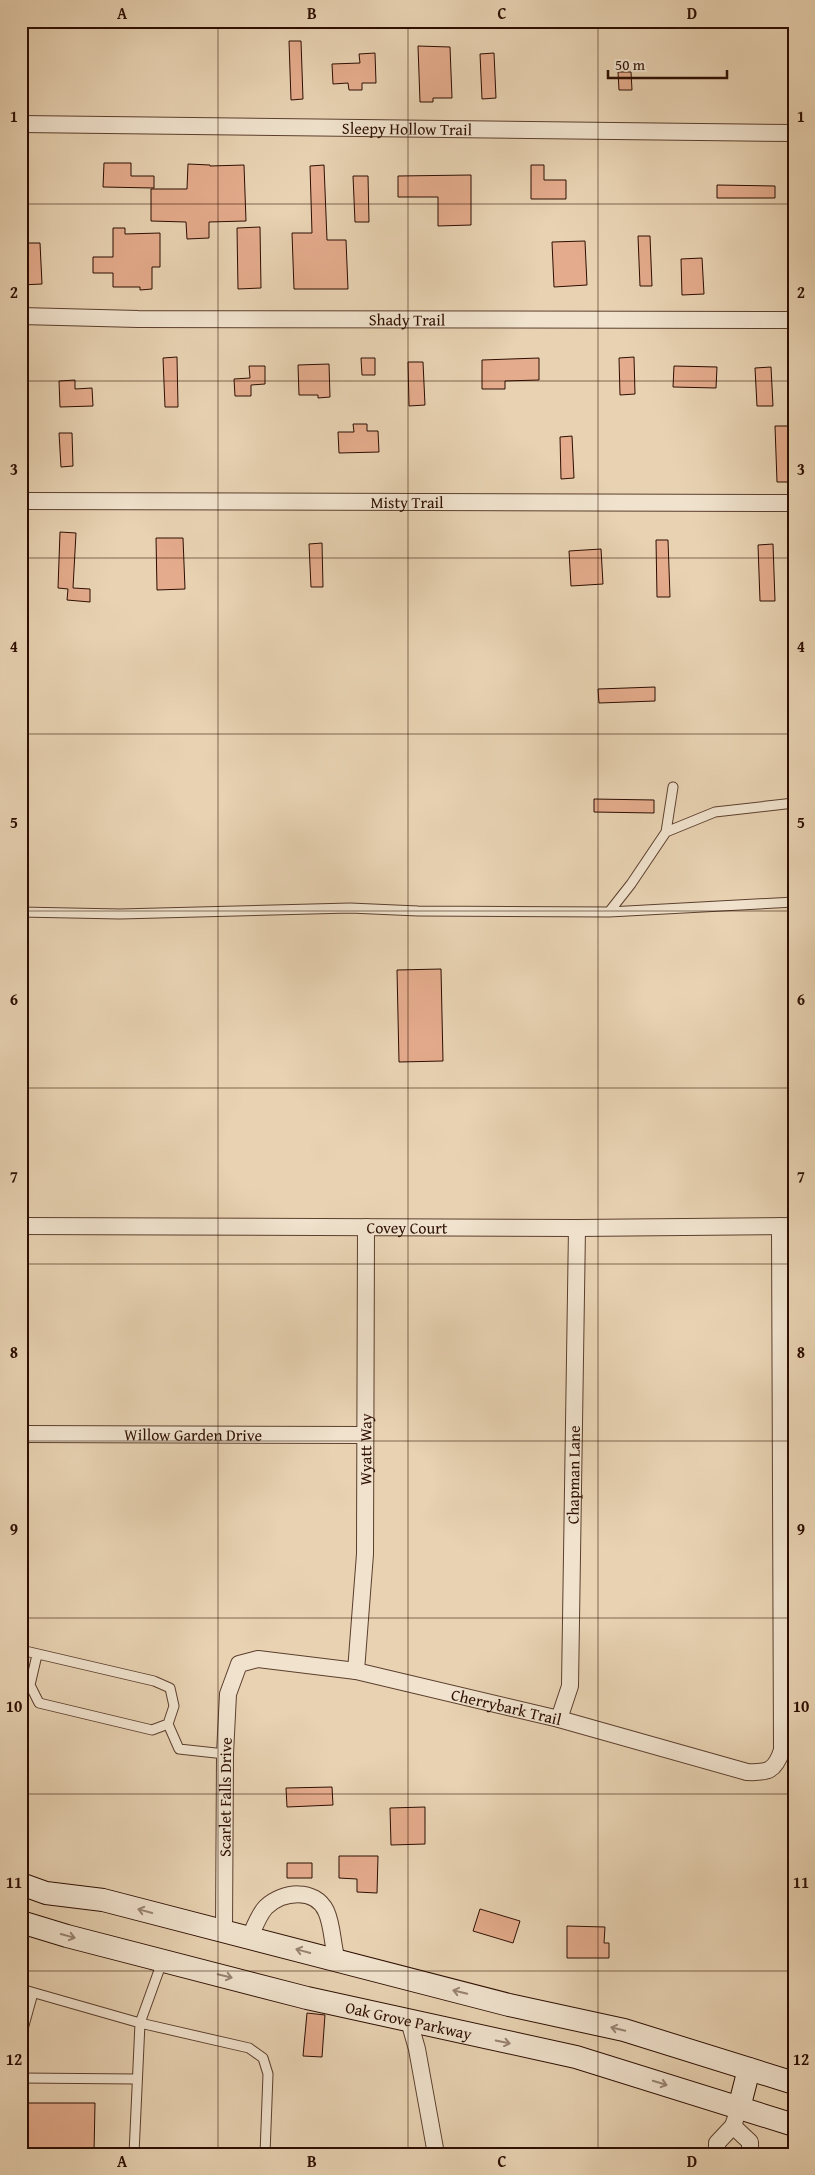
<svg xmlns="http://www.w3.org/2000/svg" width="815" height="2175" font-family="'Gentium Book Plus',serif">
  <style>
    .building { fill: #e4ab8c; stroke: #2d0e02 }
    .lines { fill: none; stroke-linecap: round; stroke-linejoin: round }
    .lane-casing { stroke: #5c3f2e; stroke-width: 11 }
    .street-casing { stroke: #5c3f2e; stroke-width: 18 }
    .secondary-casing { stroke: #2d0e02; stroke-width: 24 }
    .lane { stroke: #f0e2cd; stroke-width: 9 }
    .street { stroke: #f0e2cd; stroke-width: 16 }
    .secondary { stroke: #f0e2cd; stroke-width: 22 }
    .oneway { stroke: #988372 }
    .grid { fill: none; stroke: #2d0e02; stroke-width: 1; stroke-opacity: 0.55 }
    .labels { text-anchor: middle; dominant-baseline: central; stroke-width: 5; stroke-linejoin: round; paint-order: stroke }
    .street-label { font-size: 16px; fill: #2d0e02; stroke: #f0e2cd }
    .neatline { fill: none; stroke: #2d0e02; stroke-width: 2 }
    .grid-label { font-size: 16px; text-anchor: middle; font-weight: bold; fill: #2d0e02 }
  </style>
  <rect width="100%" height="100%" fill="#e8d2b2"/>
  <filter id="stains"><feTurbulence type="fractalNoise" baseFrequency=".004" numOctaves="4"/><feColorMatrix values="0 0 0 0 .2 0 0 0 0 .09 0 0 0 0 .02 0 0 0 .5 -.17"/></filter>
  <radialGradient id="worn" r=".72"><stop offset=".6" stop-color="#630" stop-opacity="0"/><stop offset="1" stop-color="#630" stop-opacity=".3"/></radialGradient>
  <path class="building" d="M289,41H301L303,99L291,100Z
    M418,46L450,47L452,98H433V102H420Z
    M375,53L376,83H362V90H349L348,83L333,84L332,64L360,63L359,54Z
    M494,53L496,98L482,99L480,54Z
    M618,72H631L632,90H619Z
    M104,163H131V176H154V188L103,187Z
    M188,164L210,165V166L244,165L246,221L209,222V238L187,239L186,222L151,221V189H187Z
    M324,165L327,240H346L348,289H294L292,233H312L310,166Z
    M531,165H544V180H566V199H531Z
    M471,175V225L438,226V197H398V176Z
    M353,176H368L369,222H355Z
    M717,185L775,186V198H717Z
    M260,227L261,288L238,289L237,228Z
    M113,228H125V234L160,233V267H152V289L140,290V287H113V273H93V257H113Z
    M638,236H650L652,286H640Z
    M585,241L587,285L554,287L552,242Z
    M21,243H40L42,284L21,285Z
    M702,258L704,294L682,295L681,259Z
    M177,357L178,407H165L163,358Z
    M634,357L635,394L620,395L619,358Z
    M361,358H375V375H362Z
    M539,358V380L505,381V389H482V360Z
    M408,362H423L425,405L409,406Z
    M329,364L330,397L318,398V395H299L298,365Z
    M249,366H265V384L251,385V396H235L234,379L250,378Z
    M674,366L717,367L716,388L673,387Z
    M771,367L773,406H757L755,368Z
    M75,380V389L92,388L93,406L60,407L59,381Z
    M353,424H367V431H378L379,452L339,453L338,432H354Z
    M775,426H788L790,482H777Z
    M59,433H72L73,466L61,467Z
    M572,436L574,478L561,479L560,437Z
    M60,532L76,533L73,588L90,589V602L67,600L68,589L58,588Z
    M156,538H183L185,589L157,590Z
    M656,540H668L670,597H657Z
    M322,543L323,587H311L309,544Z
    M773,544L775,601H760L758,545Z
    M601,549L603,584L571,586L569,551Z
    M655,687V701L599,703L598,689Z
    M594,799L654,800V813L594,812Z
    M441,969L443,1061L399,1062L397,970Z
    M332,1787L333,1805L287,1807L286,1788Z
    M425,1807V1844L391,1845L390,1808Z
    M339,1856H378L377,1893L357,1892V1879L339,1878Z
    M287,1863H312V1878H287Z
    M480,1909L520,1921L513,1943L473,1931Z
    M567,1926L605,1927L604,1943H609V1958H567Z
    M307,2013L325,2015L322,2057L303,2056Z
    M21,2103H95L94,2154H21Z"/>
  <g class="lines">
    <g class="lane-casing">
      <path id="lane" d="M666,832L673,787
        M21,912L120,914L350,908L418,911L609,912L794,902
        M609,912L631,884L666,832L715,812L794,803
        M21,1650L154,1681L170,1688L174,1706L168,1724L152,1730L39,1703L30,1685L37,1655
        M168,1724L179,1749L225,1754
        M162,1962L140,2023L249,2048L263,2058L268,2074L265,2154
        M21,1989L140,2023L134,2154
        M21,2042L23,2029L33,1993
        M21,2078L136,2079"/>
    </g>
    <g class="street-casing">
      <g id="street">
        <path id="s1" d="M21,124L794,133"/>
        <path id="s2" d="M21,316L138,319L794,320"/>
        <path id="s3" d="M21,501L794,503"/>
        <path id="s4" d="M21,1226L577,1228L794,1226"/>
        <path id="s5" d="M21,1434L365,1435"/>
        <path id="s6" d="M356,1671L365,1554L366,1227"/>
        <path id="s7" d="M559,1719L570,1686L577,1228"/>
        <path id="s8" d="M224,1931L225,1754L228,1694L239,1664L258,1659L356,1671L559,1719L747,1772C768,1773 775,1771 782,1750L780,1226"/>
        <path d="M250,1937C254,1928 259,1914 266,1907C283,1891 315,1888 326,1911C333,1926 332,1945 337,1960"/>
        <path d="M409,2021L417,2049L436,2154"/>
        <path d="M733,2126L750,2142V2154"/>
        <path d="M717,2154V2143L733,2126L739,2108"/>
      </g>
    </g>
    <g class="secondary-casing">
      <g id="secondary">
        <path d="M21,1884L46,1893L103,1900L509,2005L624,2030L794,2083"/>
        <path id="s9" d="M21,1922L67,1936L307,1998L576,2057L794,2125"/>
        <path d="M739,2108L749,2069"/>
      </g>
    </g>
    <use href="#lane" class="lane"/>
    <use href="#street" class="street"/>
    <use href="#secondary" class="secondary"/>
  </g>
  <defs><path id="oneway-shaft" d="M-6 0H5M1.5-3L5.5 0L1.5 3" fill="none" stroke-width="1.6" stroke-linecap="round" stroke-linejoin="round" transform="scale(1.25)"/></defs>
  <g class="oneway">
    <use href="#oneway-shaft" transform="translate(145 1911) rotate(-165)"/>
    <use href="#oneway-shaft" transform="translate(68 1936) rotate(15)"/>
    <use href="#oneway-shaft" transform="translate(303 1951) rotate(-165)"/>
    <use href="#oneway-shaft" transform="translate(225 1976) rotate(14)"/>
    <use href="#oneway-shaft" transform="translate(460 1992) rotate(-166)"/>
    <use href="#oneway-shaft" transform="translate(618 2029) rotate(-166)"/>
    <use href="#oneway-shaft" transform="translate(503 2042) rotate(12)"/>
    <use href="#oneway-shaft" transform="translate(660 2083) rotate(17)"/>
  </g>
  <path class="grid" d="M218,21V2154M408,21V2154M598,21V2154M21,204H794M21,381H794M21,558H794M21,734H794M21,911H794M21,1088H794M21,1264H794M21,1441H794M21,1618H794M21,1794H794M21,1971H794"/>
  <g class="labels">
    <g class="street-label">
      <text stroke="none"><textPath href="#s1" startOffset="386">Sleepy Hollow Trail</textPath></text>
      <text stroke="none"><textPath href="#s2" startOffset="386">Shady Trail</textPath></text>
      <text stroke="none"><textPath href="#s3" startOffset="386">Misty Trail</textPath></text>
      <text stroke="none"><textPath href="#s4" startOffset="386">Covey Court</textPath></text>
      <text stroke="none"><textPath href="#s5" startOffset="172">Willow Garden Drive</textPath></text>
      <text stroke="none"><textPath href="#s6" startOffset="222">Wyatt Way</textPath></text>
      <text stroke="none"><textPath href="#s7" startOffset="246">Chapman Lane</textPath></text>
      <text stroke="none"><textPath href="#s8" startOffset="542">Cherrybark Trail</textPath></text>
      <text stroke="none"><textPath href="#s8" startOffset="134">Scarlet Falls Drive</textPath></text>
      <text stroke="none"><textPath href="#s9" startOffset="400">Oak Grove Parkway</textPath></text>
    </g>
  </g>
  <rect width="815" height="2175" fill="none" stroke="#e8d2b2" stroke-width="55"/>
  <path d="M608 70v8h119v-8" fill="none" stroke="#2d0e02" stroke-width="2.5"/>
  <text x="615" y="70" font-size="15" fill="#2d0e02" stroke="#f0e2cd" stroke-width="4" paint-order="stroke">50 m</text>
  <rect x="28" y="28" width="760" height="2120" class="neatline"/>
  <g class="grid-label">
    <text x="122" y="19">A</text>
    <text x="312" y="19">B</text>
    <text x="502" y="19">C</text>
    <text x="692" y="19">D</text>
    <text x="14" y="122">1</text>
    <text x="801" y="122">1</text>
    <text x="14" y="298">2</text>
    <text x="801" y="298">2</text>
    <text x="14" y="475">3</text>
    <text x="801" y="475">3</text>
    <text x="14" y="652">4</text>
    <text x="801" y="652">4</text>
    <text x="14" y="828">5</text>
    <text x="801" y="828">5</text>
    <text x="14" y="1005">6</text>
    <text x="801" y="1005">6</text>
    <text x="14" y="1182">7</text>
    <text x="801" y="1182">7</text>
    <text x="14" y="1358">8</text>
    <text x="801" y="1358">8</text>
    <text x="14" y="1535">9</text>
    <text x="801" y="1535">9</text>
    <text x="14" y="1712">10</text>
    <text x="801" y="1712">10</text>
    <text x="14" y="1888">11</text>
    <text x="801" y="1888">11</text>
    <text x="14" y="2065">12</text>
    <text x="801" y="2065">12</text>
    <text x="122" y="2167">A</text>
    <text x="312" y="2167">B</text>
    <text x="502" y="2167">C</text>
    <text x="692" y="2167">D</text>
  </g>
  <rect width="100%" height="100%" filter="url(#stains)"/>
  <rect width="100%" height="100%" fill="url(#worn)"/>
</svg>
